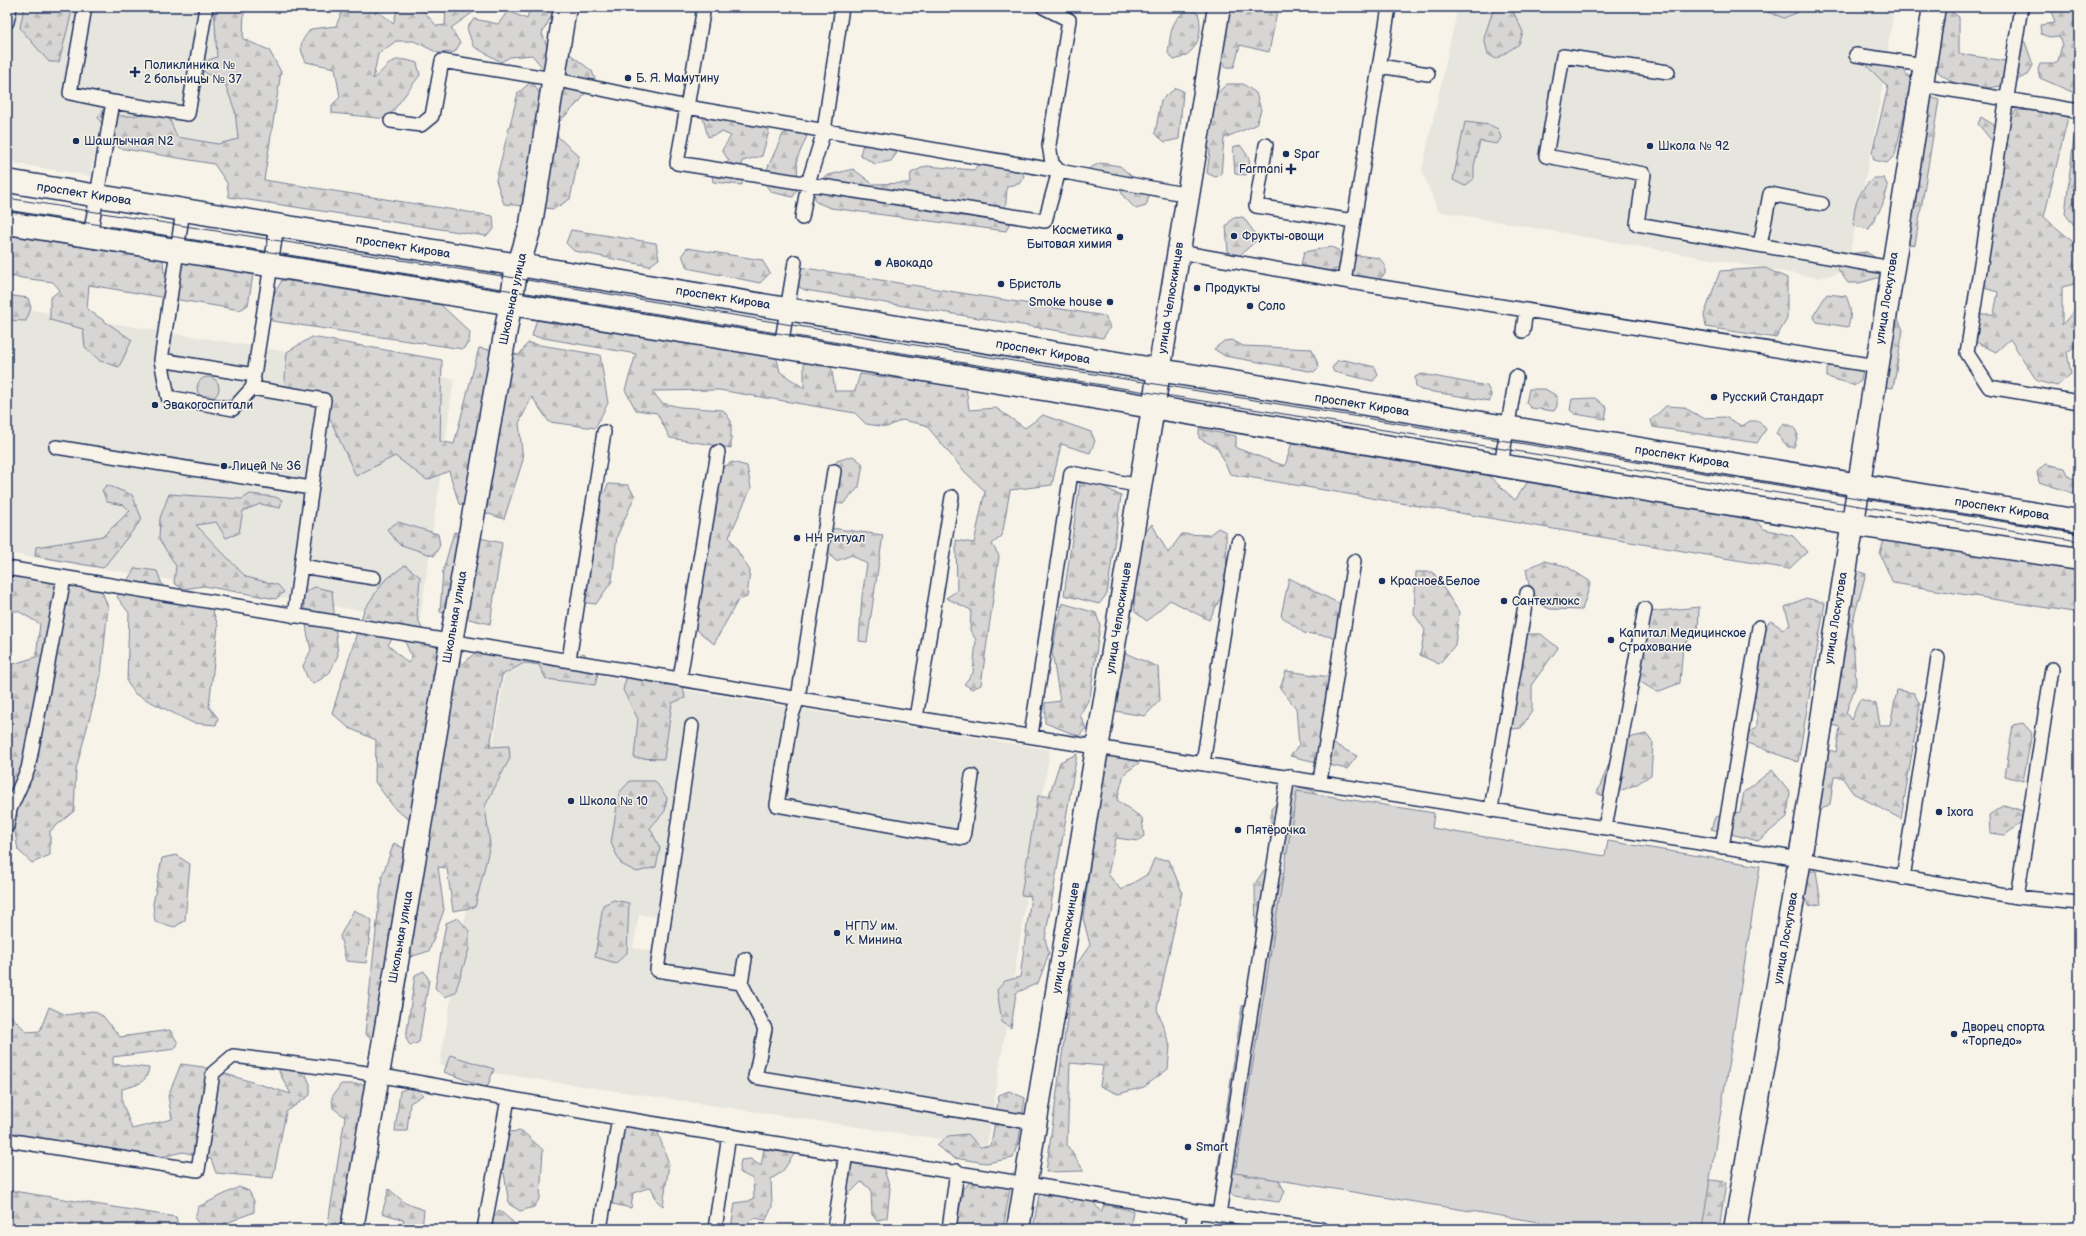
<svg xmlns="http://www.w3.org/2000/svg" width="2086" height="1236" font-family="'Balsamiq Sans',sans-serif">
  <style>
    .built { fill: #e6e5de; fill-rule: evenodd }
    .grass { fill: url(#grass-tufts); stroke: #798299 }
    .forest { fill: url(#forest-firs); stroke: #798299; fill-rule: evenodd }
    .pitch { fill: #d7d6d4; stroke: #798299 }
    .lines { fill: none; stroke-linecap: round; stroke-linejoin: round }
    .service-casing { stroke: #1b2f5e; stroke-width: 16 }
    .minor-casing { stroke: #1b2f5e; stroke-width: 25 }
    .tertiary-casing { stroke: #1b2f5e; stroke-width: 25 }
    .service { stroke: #f7f3e8; stroke-width: 13 }
    .minor { stroke: #f7f3e8; stroke-width: 22 }
    .tertiary { stroke: #f7f3e8; stroke-width: 22 }
    .tram { stroke: #1b2f5e; stroke-width: 1 }
    .poi-dot { fill: #1b2f5e; stroke: #f7f3e8; stroke-width: 1.5 }
    .labels { text-anchor: middle; dominant-baseline: central; stroke-width: 3; stroke-linejoin: round; paint-order: stroke }
    .poi-label { font-size: 12px; fill: #1b2f5e; stroke: #f7f3e8; text-anchor: start }
    .street-label { font-size: 12px; fill: #1b2f5e; stroke: #f7f3e8 }
  </style>
  <defs>
    <pattern id="grass-tufts" width="24" height="20" patternUnits="userSpaceOnUse"><rect width="24" height="20" fill="#d7d6d4"/><path d="M3 7l-1-3M5 7V3M7 7l1-3M15 17l-1-3M17 17v-4M19 17l1-3" fill="none" stroke="#b8b8b8"/></pattern>
    <pattern id="forest-firs" width="22" height="20" patternUnits="userSpaceOnUse"><rect width="22" height="20" fill="#d7d6d4"/><path d="M5 1l3.5 6h-7zM16 11l3.5 6h-7z" fill="#b8b8b8"/></pattern>
  </defs>
  <rect width="100%" height="100%" fill="#f7f3e8"/>
  <filter id="ink" filterUnits="userSpaceOnUse"><feTurbulence type="fractalNoise" baseFrequency=".025" numOctaves="2"/><feDisplacementMap in="SourceGraphic" scale="8" xChannelSelector="R" yChannelSelector="G"/><feConvolveMatrix kernelMatrix="1 2 1 2 8 2 1 2 1" color-interpolation-filters="sRGB"/></filter>
  <g filter="url(#ink)">
    <path class="built" d="M7,7H226L218,53L254,60L236,156L99,132L90,176L7,162Z
      M1458,7H1894L1877,121L1846,271L1819,278L1438,211L1422,170Z
      M7,306L454,379L420,620L7,553Z
      M507,661L1050,750L987,1146L440,1065ZM639,914L656,917L651,951L633,948Z"/>
    <path class="grass" d="M197 388a11 11 0 1 1 22 0a11 11 0 1 1-22 0Z"/>
    <path class="forest" d="M24,7H73L59,62H49L20,28Z
      M214,7H277L271,11L244,9L243,39L269,50L281,72L264,180L493,216L494,229L486,236L229,197L227,183L214,164L119,148L98,118L107,104L121,116H133L156,111L169,118L177,137L218,144L238,139L235,111L223,78L207,74L203,70L206,61L217,57Z
      M340,7C363,7 375,5 393,24L398,7L422,10L437,26L445,25L446,7H473L472,13L451,28L460,43L455,52L438,53L414,41H396L378,54L373,79C391,64 391,54 417,63L420,75L387,119L332,113V105L340,97L335,68L306,62C298,46 300,42 311,29L336,26L343,9Z
      M530,7H573L575,9L574,25L556,8L542,33L548,49L567,52L592,71L595,79L580,101L556,125L558,137L579,156L570,199L554,209L504,204L496,180L518,93L532,81L541,96L554,101L564,93L532,55L510,57L501,62L473,46L467,28L474,19L498,24L508,11L527,19Z
      M1230,7H1278L1269,52L1240,45L1234,67H1226L1222,59Z
      M1494,7H1511L1523,32L1519,44L1496,59L1488,54L1484,38Z
      M1766,7H1809L1784,18L1767,12Z
      M1942,7H1946L1959,17V54L2006,61L2009,40L2012,34L2025,42L2033,65L2028,75L2016,80L2009,76L2001,86L1980,89L1956,84L1939,73L1932,55Z
      M2050,7H2079V95L2040,78L2038,70L2040,64H2051L2058,61L2062,45L2059,36L2049,37L2041,34L2040,25L2055,23Z
      M1191,10L1198,13C1204,34 1197,55 1174,60L1168,53C1171,34 1170,16 1191,10Z
      M1868,59L1892,60L1896,71L1903,69L1910,79V89L1895,155L1887,163L1874,160L1872,152L1888,87L1868,67Z
      M1227,84H1243L1256,93L1261,110L1256,125L1224,138L1221,175L1215,177L1207,173L1210,151L1206,144L1214,96Z
      M1176,88L1183,91L1179,139L1165,142L1155,134L1161,100Z
      M1930,97L1939,100L1915,245L1903,243Z
      M701,110L758,119L769,131L762,156L742,161V185L713,182L712,173L729,161L722,150L731,136L722,132L708,137Z
      M2016,110L2069,113L2044,217L2079,247V283L2062,287V325L2079,305V344L2067,352L2071,374L2057,386L2037,381L2010,339L1996,352L1970,339L1981,314H1994L1998,292L1980,287L1997,147L1978,124L1981,117L2002,130Z
      M1465,122L1490,125L1498,129L1501,138L1497,144L1480,141L1474,166V178L1465,186L1453,180Z
      M793,129L807,136L797,159L798,187L793,197L771,192L762,180L783,134Z
      M2079,133V231L2065,214L2074,137Z
      M864,140L899,150L891,161L875,164L860,155Z
      M1240,145C1249,157 1253,162 1246,175L1235,174L1233,147Z
      M987,151L1014,155L1024,176L1019,184L1007,186L1005,215L1010,222L1006,231L831,208L816,202L814,193L825,176L853,169L873,184L910,183L911,173L926,166L974,170Z
      M1100,163L1120,166L1150,193L1146,206L1136,209L1124,197L1115,180L1103,178L1091,185L1082,172Z
      M1873,178H1884L1888,187L1882,206L1869,229L1854,226C1852,207 1859,191 1873,178Z
      M1243,217L1254,232L1257,240L1239,256L1228,252L1226,226L1233,218Z
      M571,230L656,243L659,259L649,266L574,251L566,243Z
      M7,235L163,260L164,273L183,259L253,275L248,305L240,310L89,285L87,309L132,340L119,367L100,361L85,347L83,329L50,320V298L60,290L53,282L7,276Z
      M1331,247L1338,250L1342,258L1338,269L1316,273L1300,269L1304,252Z
      M687,248L762,260L770,273L760,283L687,268L682,255Z
      M1866,252L1881,261V277L1859,283H1848L1837,268L1839,255Z
      M1357,255L1379,258L1385,265V274L1378,280L1354,276L1349,269Z
      M799,267L1105,316L1110,327L1103,338L805,290L799,287L797,274Z
      M1765,268L1787,278V319L1776,338L1706,327L1704,315L1720,271Z
      M282,280L441,305L470,332L469,342L463,349L272,321L268,305Z
      M1827,294L1846,296C1851,308 1852,315 1848,327L1817,322L1813,316Z
      M7,295L28,298L31,308L26,321L7,320Z
      M538,315L776,355L780,372L804,388V358H830L835,391H855L860,374L966,387L969,410L996,408L1025,428L1043,415L1091,432L1095,441L1090,453L1061,444L1052,485L1010,490L1002,536L992,544L999,556L981,685L972,689L964,684L973,673L976,640L970,630L971,610L946,598L957,591L956,540L974,543L985,491L965,472L926,425L902,420L887,427L866,424L855,413L719,390L652,391L662,403L680,407L723,410L731,421V448L670,438L657,413L636,410L625,390L636,354L532,336Z
      M1898,319L1903,330L1893,388L1881,386L1890,322Z
      M312,337L442,360L440,441L454,444L479,348L519,355L528,343L600,355L608,403L595,428L549,422L532,397L519,423L523,460L504,519L459,504L449,471L427,480L395,456L356,476L320,397L284,391L287,352Z
      M1232,340L1243,346L1312,349L1319,367L1314,372L1225,356L1214,349L1224,341Z
      M1344,360L1375,367L1378,375L1373,381L1334,372L1332,368L1337,361Z
      M1832,362L1863,369L1861,381L1855,385L1827,377V369Z
      M1422,374L1487,386L1491,394L1490,401L1421,390L1416,387L1415,377Z
      M1529,389H1545L1557,396V406L1554,411L1531,408L1526,403Z
      M1595,398L1607,408L1605,419L1575,414L1570,410L1572,399Z
      M1666,406L1683,407L1703,418L1725,417L1742,426L1750,421H1759L1766,429L1757,443L1653,427L1651,420Z
      M1784,423L1794,427L1798,435L1794,447H1788L1776,433Z
      M1199,429L1236,436V448L1285,466L1292,442L1478,466L1515,500L1532,476L1744,510L1764,529L1793,536L1807,552L1789,569L1230,474L1218,448L1199,438Z
      M853,456L863,464L859,487L843,504L828,503L830,472L837,461Z
      M732,462L747,466L751,488L729,537L750,571L747,597L738,600L714,644L687,622L708,477Z
      M2045,464L2065,468L2069,477L2079,481V495L2039,482L2037,472Z
      M1080,483H1097L1121,496L1107,594L1099,604L1064,595Z
      M608,484L628,485L635,496L617,536L612,581L596,604L571,601L585,507L605,492Z
      M107,485L132,495L142,519L103,568L35,556L36,547L103,536L130,511L124,505L107,502L102,490Z
      M169,494L242,499L250,494L275,497L282,500L280,508L260,504L243,511L239,533L226,538L216,522L196,525L246,577L278,585L284,592L276,599L204,586L183,589L174,583L176,566L159,539L160,518Z
      M398,522L438,534L440,545L434,556L399,544L387,529Z
      M1152,524L1168,553L1182,534L1209,535L1218,528L1226,532L1227,586L1209,620L1170,600L1147,621L1135,612L1133,582L1144,534Z
      M823,527L883,535L867,642L859,641L862,596L867,564L852,555L836,561L817,543Z
      M454,532L502,543L490,624L440,612L443,571Z
      M1885,536L2079,569V613L1893,583L1880,554Z
      M1544,561L1566,566L1591,582L1582,610L1550,609L1532,601L1526,569Z
      M405,565L420,577L417,616L427,642H451L462,665L484,644L511,643L562,662L584,653L598,674L595,685L546,679L539,665L524,663L502,675L490,747L509,746L510,758L485,806L490,845L475,907L453,911L447,868L438,867L444,910L429,951L404,959L424,830L396,810L375,782L376,740L349,728L332,713L364,610L383,582ZM399,627L412,658L408,663L388,645Z
      M135,568L157,571L168,600L212,608L218,626L209,707L218,718L216,725L193,723L135,694L127,682L129,613L117,597Z
      M1851,569L1866,574L1852,624L1856,684L1846,713L1851,720L1860,699L1876,704L1880,725H1890L1897,690L1914,693L1920,705L1901,819L1853,793L1842,777H1834L1830,804L1819,811L1813,807L1822,748L1836,752L1840,727L1826,723Z
      M1416,572H1433L1459,612L1455,645L1439,664L1420,655L1425,630L1414,614Z
      M7,574L101,589L108,607L101,675L76,769L74,811L50,831V855L32,863L18,850L12,815L7,812V680L10,665L36,657L40,624L18,611H7Z
      M1289,578L1344,606L1335,637L1304,633L1281,616Z
      M315,587L332,591L338,655L329,674L313,684L307,677L303,666L311,650L307,632L303,593Z
      M1806,598L1825,603L1798,762L1743,741L1744,735L1757,727V713L1746,699L1750,636L1771,621L1783,629L1790,625L1785,607Z
      M1062,603L1096,613L1100,625L1090,697L1080,715L1086,728L1079,736L1045,723V703L1060,701L1052,652Z
      M1699,607L1698,633L1683,644L1680,683L1657,692L1629,675L1638,613Z
      M1512,634H1541L1558,648L1532,684V711L1521,728L1497,731Z
      M1125,653L1158,667L1160,700L1145,716L1115,711Z
      M1286,671L1330,677L1321,737L1357,756L1347,769L1290,756L1299,745L1296,708L1280,688Z
      M627,675L683,686L685,698L672,703L664,759L634,758L638,719L623,690Z
      M2023,723L2032,733L2023,781L2005,776L2013,725Z
      M1646,734L1653,743L1651,775L1637,784L1605,797L1597,793L1619,740Z
      M1105,753L1140,762L1124,774L1117,800L1142,818L1144,836L1138,841L1116,838L1108,874L1121,890L1148,874L1154,859L1169,860L1182,892L1157,1009L1170,1046L1168,1069L1144,1087L1118,1094L1100,1086L1103,1066L1070,1063L1067,1145L1084,1171L1046,1172L1074,968L1090,945L1083,918Z
      M1077,754L1045,939L1049,953L1038,983L1016,993L1011,1028L1002,1022L997,990L1005,981L1020,977L1031,896L1021,895L1038,796H1049L1060,762Z
      M1772,770L1790,792L1787,817L1758,841L1711,829L1715,817L1740,812L1744,792Z
      M630,781H655L667,798L665,811L650,828L660,848L656,867L637,872L621,864L611,843L619,793Z
      M1294,785L1314,791L1321,820L1303,858L1271,850V809Z
      M2004,805L2023,811L2021,823L2005,835L1990,833L1989,815Z
      M394,843L407,850L397,962L408,968L397,1037L377,1043L365,1034L382,876Z
      M176,855L190,864L185,920L175,927L155,922L153,904L162,858Z
      M1264,870L1293,874L1274,1171L1285,1192L1279,1202L1234,1196L1216,1180L1242,1006L1257,997L1255,884Z
      M1804,871H1816L1821,904L1808,906L1802,888Z
      M614,900L629,903L627,953L616,963L595,957L603,905Z
      M354,910L372,920L366,963L346,961L340,936Z
      M458,918L469,931V949L455,993L445,997L435,988L446,923Z
      M424,971L429,980L419,1042L410,1046L406,1038L415,975Z
      M49,1007L66,1015L93,1011L103,1016L120,1037L170,1030L178,1043L175,1049L113,1057V1064L149,1068C146,1084 137,1085 122,1089V1102L132,1129L172,1119L168,1096L181,1064L203,1067L291,1094L279,1072L280,1064L299,1059L310,1084V1095L286,1112L273,1178L216,1173L211,1159L183,1152L152,1159L7,1136V1012L27,1032L40,1031Z
      M450,1055L494,1069L487,1088L444,1072Z
      M341,1084H368L352,1229H327L345,1117L333,1108L332,1097Z
      M415,1086L423,1095L410,1103L407,1131H395L400,1091Z
      M1009,1091L1025,1098L1019,1139L1013,1158L986,1163L954,1158L937,1146L948,1136L968,1134L980,1147L991,1146L999,1095Z
      M613,1121L657,1130L669,1164L663,1206L657,1201L651,1187L633,1193L631,1208L599,1201Z
      M522,1131L543,1150L540,1198L534,1207L520,1211L509,1204L504,1173L489,1172L493,1144L508,1132Z
      M787,1141L795,1153L782,1172L771,1179L772,1207L766,1220L754,1218L745,1227L746,1229H731L735,1203L749,1201L754,1198L753,1179L739,1172L741,1160L750,1159L761,1166L764,1149Z
      M842,1158L881,1161L890,1188L887,1218L877,1220L872,1215L871,1189L861,1182L849,1194L839,1190L836,1162Z
      M1682,1176L1726,1182L1719,1229H1662Z
      M976,1178L1011,1183L1003,1229H956L963,1188Z
      M239,1187L249,1191L254,1201V1212L217,1227L203,1228L195,1219L198,1207Z
      M389,1189L405,1203L424,1210L422,1229H401L404,1220L382,1213Z
      M1040,1189L1057,1190L1071,1203L1076,1196L1089,1197L1101,1212L1104,1204L1133,1211L1130,1229H1033Z
      M7,1190L176,1217L179,1229H20L7,1227Z
      M499,1210L521,1229H485Z"/>
    <path class="pitch" d="M1297,791L1434,813L1432,828L1454,832L1605,856L1608,841L1760,866L1702,1229H1582L1235,1173Z"/>
    <g class="lines">
      <g class="service-casing">
        <path id="service" d="M85,7L70,93L113,102
          M704,7L687,107L1059,171
          M1043,7L1069,20L1049,145L1052,163L1059,171
          M1389,7L1344,281L1876,366
          M2021,7L1967,353L1989,387L2079,402
          M7,22L10,7
          M1856,55L1924,65
          M1380,66L1428,74
          M1668,72L1563,56L1546,156L1644,174L1637,224L1892,268
          M1921,85L2079,111
          M391,121L421,125L432,116L442,61L553,79L687,107L677,163L1045,221L1059,171L1189,195
          M1266,145L1256,206L1354,221
          M183,210L161,360L254,375L277,226
          M802,218L808,183L824,131L842,7
          M90,236L113,102L188,114L206,7
          M1760,245L1770,194L1822,204
          M1179,252L1344,281
          M1523,331L1526,310
          M781,346L795,262
          M161,360L168,397L233,409L252,388L254,380
          M252,388L324,400L294,616
          M56,447L311,488
          M1501,465L1516,377
          M834,471L798,698L791,718L777,805L963,838L972,776
          M301,566L374,578
          M7,568L946,723L1800,859L2017,897L2079,903
          M569,660L604,432
          M680,678L718,452
          M916,718L952,497
          M692,726L657,970L741,983L745,959
          M1031,735L1071,473L1141,486
          M1203,763L1238,542
          M1320,781L1354,561
          M1491,809L1527,593
          M7,826L10,809L28,769L64,578
          M1605,828L1645,609
          M1722,847L1759,627
          M1903,878L1938,658
          M2017,897L2052,669
          M741,983L765,1029L755,1077L1035,1123
          M7,1140L198,1170L213,1073L233,1056L360,1072L619,1118L1195,1211L1321,1229
          M1219,1214L1288,776
          M484,1229L508,1099
          M600,1229L619,1118
          M715,1229L729,1135
          M834,1229L846,1154
          M949,1229L957,1171
          M1192,1229L1195,1211"/>
      </g>
      <g class="minor-casing">
        <path id="minor" d="M352,1229L451,642L515,278L531,224L565,7
          M1018,1229L1219,7
          M1735,1229L1800,859L1934,7"/>
      </g>
      <g class="tertiary-casing">
        <path id="tertiary" d="M7,181C698,293 1388,411 2079,521
          M7,223L1068,393L1851,524L2079,559"/>
      </g>
      <use href="#service" class="service"/>
      <use href="#minor" class="minor"/>
      <use href="#tertiary" class="tertiary"/>
      <path class="tram" d="M7,198L515,278L786,324L2079,534
        M7,210L2079,541"/>
    </g>
  </g>
  <g class="poi-dot">
    <path d="M133 66h4v4h4v4h-4v4h-4v-4h-4v-4h4z"/>
    <circle cx="628" cy="78" r="4"/>
    <circle cx="76" cy="141" r="4"/>
    <circle cx="1650" cy="146" r="4"/>
    <circle cx="1286" cy="154" r="4"/>
    <path d="M1289 163h4v4h4v4h-4v4h-4v-4h-4v-4h4z"/>
    <circle cx="1234" cy="236" r="4"/>
    <circle cx="1120" cy="237" r="4"/>
    <circle cx="878" cy="263" r="4"/>
    <circle cx="1001" cy="284" r="4"/>
    <circle cx="1197" cy="288" r="4"/>
    <circle cx="1110" cy="302" r="4"/>
    <circle cx="1250" cy="306" r="4"/>
    <circle cx="1714" cy="397" r="4"/>
    <circle cx="155" cy="405" r="4"/>
    <circle cx="224" cy="466" r="4"/>
    <circle cx="797" cy="538" r="4"/>
    <circle cx="1382" cy="581" r="4"/>
    <circle cx="1504" cy="601" r="4"/>
    <circle cx="1611" cy="640" r="4"/>
    <circle cx="571" cy="801" r="4"/>
    <circle cx="1939" cy="812" r="4"/>
    <circle cx="1238" cy="830" r="4"/>
    <circle cx="837" cy="933" r="4"/>
    <circle cx="1954" cy="1034" r="4"/>
    <circle cx="1188" cy="1147" r="4"/>
  </g>
  <g class="labels">
    <g class="poi-label">
      <text x="144" y="65">Поликлиника №<tspan x="144" dy="14">2 больницы № 37</tspan></text>
      <text x="636" y="78">Б. Я. Мамутину</text>
      <text x="84" y="141">Шашлычная N2</text>
      <text x="1658" y="146">Школа № 92</text>
      <text x="1294" y="154">Spar</text>
      <text x="1283" y="169" text-anchor="end">Farmani</text>
      <text x="1112" y="230" text-anchor="end">Косметика<tspan x="1112" dy="14">Бытовая химия</tspan></text>
      <text x="1242" y="236">Фрукты-овощи</text>
      <text x="886" y="263">Авокадо</text>
      <text x="1009" y="284">Бристоль</text>
      <text x="1205" y="288">Продукты</text>
      <text x="1102" y="302" text-anchor="end">Smoke house</text>
      <text x="1258" y="306">Соло</text>
      <text x="1722" y="397">Русский Стандарт</text>
      <text x="163" y="405">Эвакогоспитали</text>
      <text x="232" y="466">Лицей № 36</text>
      <text x="805" y="538">НН Ритуал</text>
      <text x="1390" y="581">Красное&amp;Белое</text>
      <text x="1512" y="601">Сантехлюкс</text>
      <text x="1619" y="633">Капитал Медицинское<tspan x="1619" dy="14">Страхование</tspan></text>
      <text x="579" y="801">Школа № 10</text>
      <text x="1947" y="812">Ixora</text>
      <text x="1246" y="830">Пятёрочка</text>
      <text x="845" y="926">НГПУ им.<tspan x="845" dy="14">К. Минина</tspan></text>
      <text x="1962" y="1027">Дворец спорта<tspan x="1962" dy="14">«Торпедо»</tspan></text>
      <text x="1196" y="1147">Smart</text>
    </g>
    <g class="street-label">
      <text transform="translate(84 194) rotate(9)">проспект Кирова</text>
      <text transform="translate(403 247) rotate(9)">проспект Кирова</text>
      <text transform="translate(723 298) rotate(9)">проспект Кирова</text>
      <text transform="translate(1171 298) rotate(-81)">улица Челюскинцев</text>
      <text transform="translate(1887 298) rotate(-81)">улица Лоскутова</text>
      <text transform="translate(513 299) rotate(-78)">Школьная улица</text>
      <text transform="translate(1043 352) rotate(10)">проспект Кирова</text>
      <text transform="translate(1362 405) rotate(9)">проспект Кирова</text>
      <text transform="translate(1682 457) rotate(9)">проспект Кирова</text>
      <text transform="translate(2002 509) rotate(9)">проспект Кирова</text>
      <text transform="translate(455 617) rotate(-80)">Школьная улица</text>
      <text transform="translate(1119 618) rotate(-81)">улица Челюскинцев</text>
      <text transform="translate(1836 618) rotate(-81)">улица Лоскутова</text>
      <text transform="translate(401 937) rotate(-80)">Школьная улица</text>
      <text transform="translate(1066 938) rotate(-80)">улица Челюскинцев</text>
      <text transform="translate(1786 938) rotate(-80)">улица Лоскутова</text>
    </g>
  </g>
  <rect width="2086" height="1236" fill="none" stroke="#f7f3e8" stroke-width="24"/>
  <rect x="12" y="12" width="2062" height="1212" fill="none" stroke="#1b2f5e" stroke-width="1.5" filter="url(#ink)"/>
</svg>
